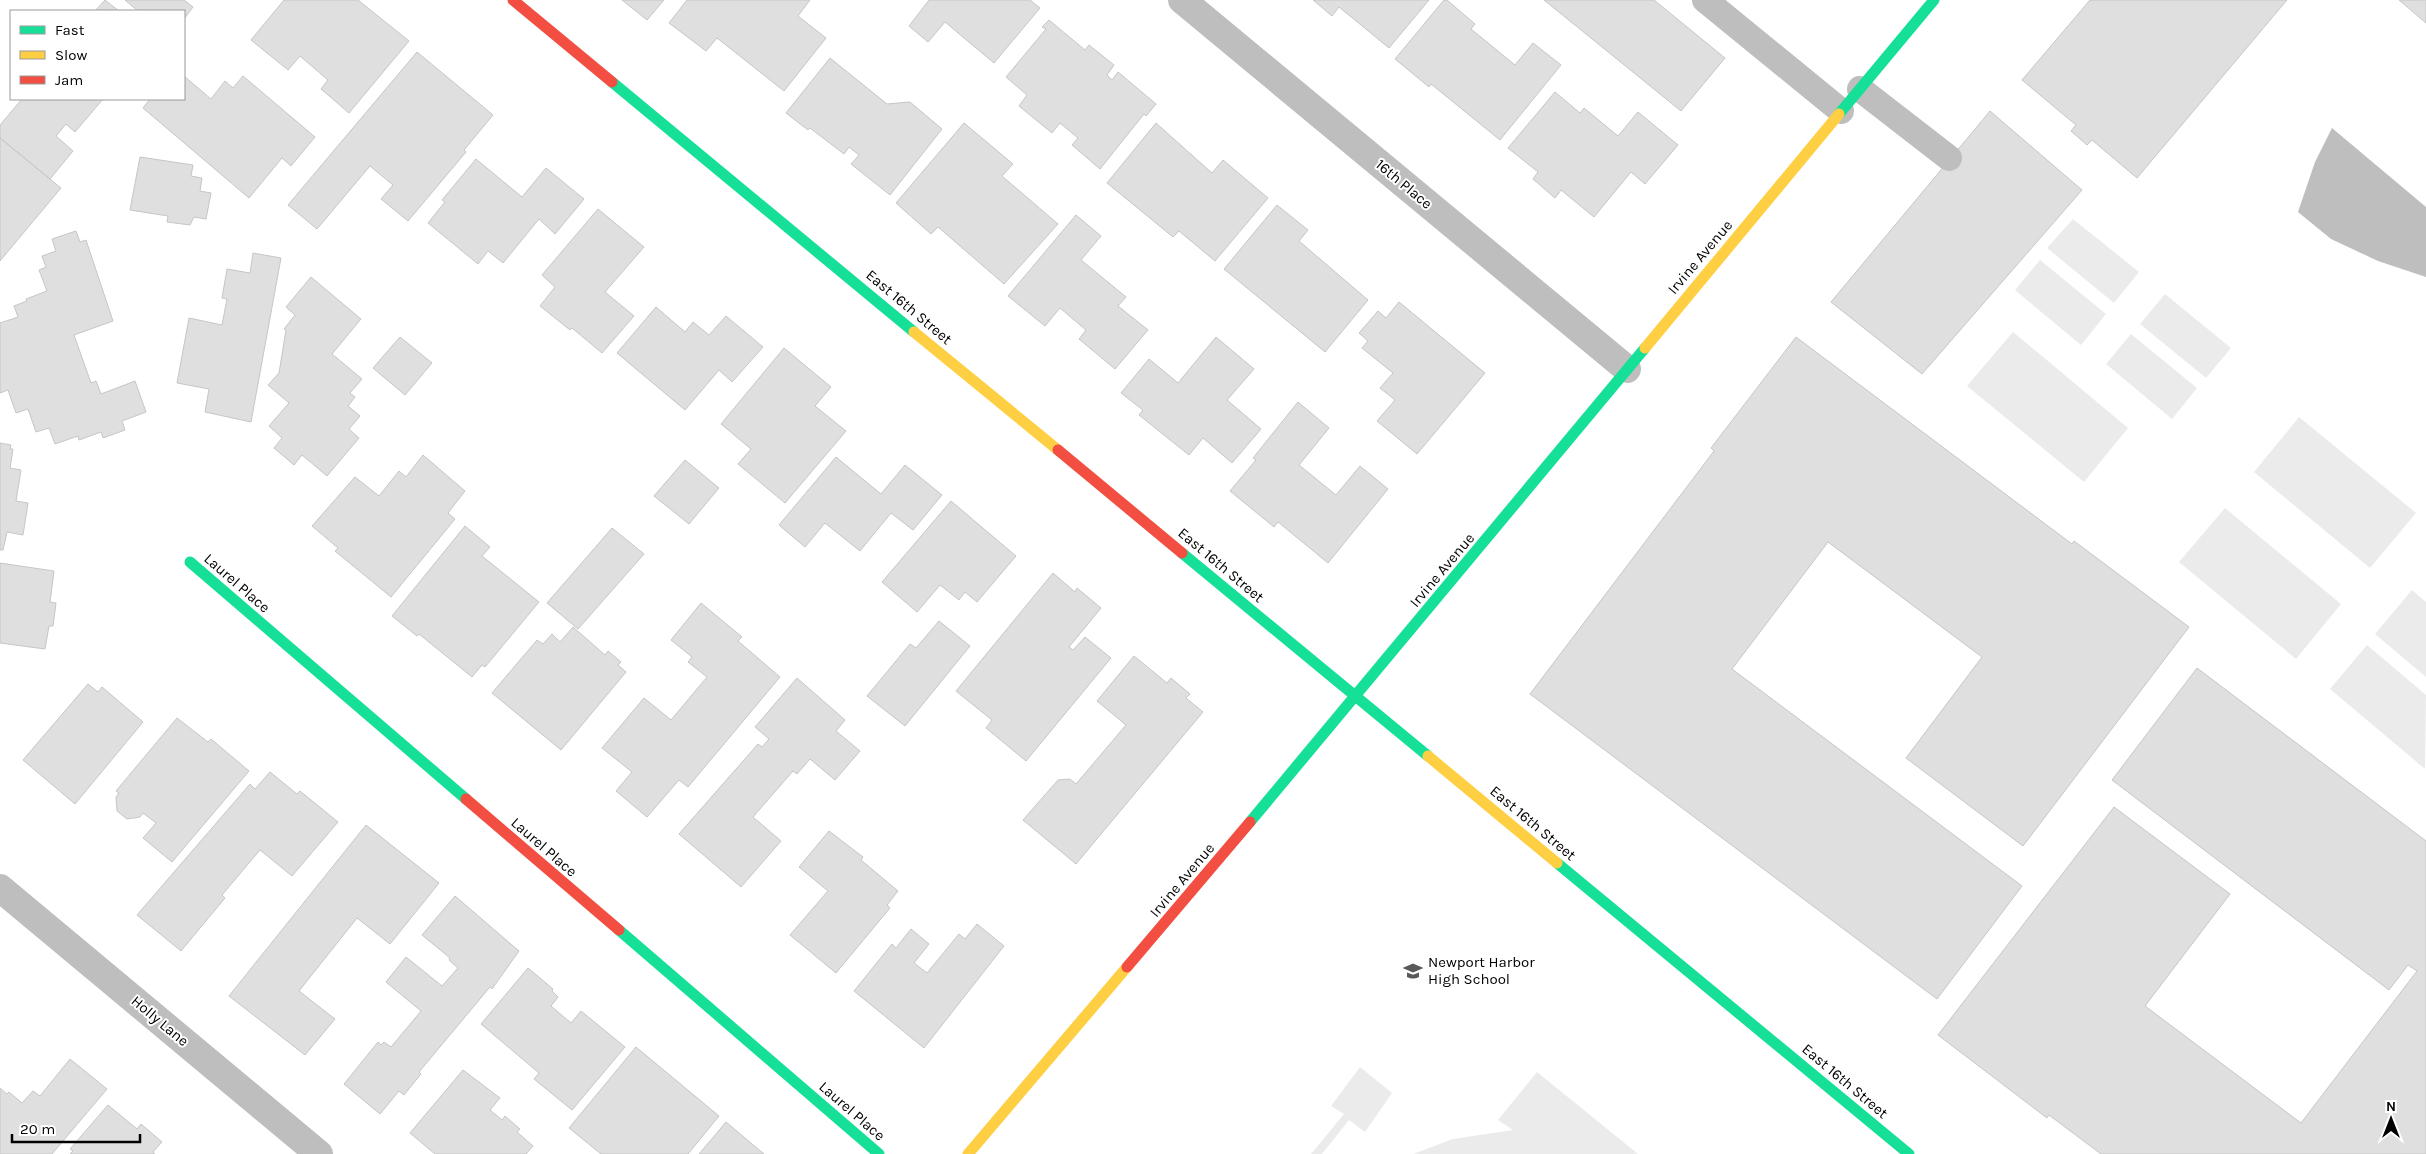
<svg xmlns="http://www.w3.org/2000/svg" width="2426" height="1154" font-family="Karla,sans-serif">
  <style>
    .green { fill: #ebebeb }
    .water { fill: #bebebe }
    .building { fill: #dfdfdf; stroke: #c6c6c6 }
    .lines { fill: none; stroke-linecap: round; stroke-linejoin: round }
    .lane { stroke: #bebebe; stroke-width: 26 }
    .street { stroke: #bebebe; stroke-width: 28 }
    .fast { stroke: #16e098; stroke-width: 11 }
    .slow { stroke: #ffcf43; stroke-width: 11 }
    .jam { stroke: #f24e42; stroke-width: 11 }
    .labels { text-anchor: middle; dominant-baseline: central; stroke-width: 4; stroke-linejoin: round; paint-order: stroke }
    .street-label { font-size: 15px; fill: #000; stroke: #fff }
    .poi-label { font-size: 15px; fill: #000; stroke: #fff; text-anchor: start }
  </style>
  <rect width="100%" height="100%" fill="#fff"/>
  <path class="green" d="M2073,219L2139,272L2114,303L2047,248Z
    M2040,260L2106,314L2081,345L2015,290Z
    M2165,294L2231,348L2206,378L2140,324Z
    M2013,332L2128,428L2084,482L1967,386Z
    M2131,334L2197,388L2172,419L2106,364Z
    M2299,417L2416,513L2370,568L2254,472Z
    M2225,508L2341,604L2296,659L2179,562Z
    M2412,590L2426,602V677L2375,634Z
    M2367,645L2426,695L2425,769L2330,689Z
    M1360,1067L1392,1093L1365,1132L1349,1120L1322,1154H1311L1344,1114L1331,1106Z
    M1537,1072L1638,1154H1413L1453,1139L1513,1130L1498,1120Z"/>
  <path class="water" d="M2332,128L2426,207V277L2378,261L2331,239L2298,212L2315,162Z"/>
  <path class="building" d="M105,0L119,11H95Z
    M125,0H184L193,7L184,19V11H138Z
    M284,0H358L409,41L349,113L321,89L328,80L300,56L288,70L251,40Z
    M622,0H664L647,20Z
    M687,0H810L798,16L826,38L784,91L717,38L706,51L669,23Z
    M929,0H1030L1040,8L994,63L945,22L928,42L909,26Z
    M1313,0H1429L1389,48L1339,7L1332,16Z
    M1444,0H1447L1475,24L1471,29L1515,65L1533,43L1561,65L1500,140L1431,84L1429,87L1395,59Z
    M1544,0H1654L1725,58L1681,111Z
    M2090,0H2287L2137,178L2092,140L2087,145L2071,131L2076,125L2022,80Z
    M2399,0H2426V23Z
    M1049,20L1085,50L1089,45L1114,65L1107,75L1112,80L1118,72L1156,104L1146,116L1144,114L1100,169L1072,145L1078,138L1060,123L1052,133L1019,106L1027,95L1006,77L1046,29L1042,27Z
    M417,52L493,115L464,150L466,152L408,221L381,199L393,185L370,166L317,229L288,205Z
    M830,58L887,104L910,102L942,129L890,195L851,164L859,155L849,147L844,154L810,128L808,130L786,113Z
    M184,76L211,99L225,81L233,88L243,76L315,137L291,166L282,158L249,198L143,108L150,99H184Z
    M1555,92L1580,113L1584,108L1618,136L1638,112L1678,145L1645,184L1631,172L1594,217L1561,190L1555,198L1533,179L1538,172L1508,148Z
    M22,99H103L75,132L66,124L56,136L73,151L50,179L0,138V125Z
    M1990,111L2082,190L1922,374L1831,302Z
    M964,123L1013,164L1002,176L1058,224L1004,284L938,227L931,234L896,203Z
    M1156,123L1212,173L1223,160L1268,198L1215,261L1179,231L1173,237L1107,183Z
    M0,138L61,188L0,261Z
    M140,157L193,165L191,176L202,178L200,191L211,193L206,219L194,217L190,225L167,222L168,216L130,210Z
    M476,159L522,197L546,168L584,199L555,234L539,219L503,263L488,251L478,264L428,223L445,202L442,200Z
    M1277,205L1308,230L1299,241L1368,300L1325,352L1224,269Z
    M598,209L644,247L605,292L634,316L602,353L572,328L570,330L540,306L555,287L542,275Z
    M1076,215L1101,236L1081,260L1126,297L1118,306L1148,330L1115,369L1079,339L1086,330L1060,308L1045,326L1008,296Z
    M76,231L80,242L86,240L113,321L74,335L91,383L96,381L101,394L135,381L146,412L122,421L125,430L103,438L101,432L79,440L78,436L55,444L49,428L36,432L28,409L16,413L8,390L0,393V323L18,317L14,306L27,301L26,299L47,291L39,270L46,267L42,256L56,251L52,239Z
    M253,253L281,258L251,422L205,412L209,389L177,383L189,318L222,325L227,299L222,298L227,269L250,273Z
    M311,277L361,319L332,354L362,379L350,393L355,397L348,406L360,416L349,429L359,438L327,476L302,455L294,465L274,448L282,438L269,426L289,403L268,385L279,373L286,330L284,329L295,315L286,307Z
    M1399,302L1485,373L1417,454L1377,421L1395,400L1380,388L1393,373L1362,348L1368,341L1359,333L1378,311L1386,318Z
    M656,307L685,332L693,322L709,335L726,316L763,347L732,382L719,370L685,410L617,353Z
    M400,337L432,363L405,395L373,368Z
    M1216,337L1254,369L1227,400L1261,429L1232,463L1203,438L1189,455L1139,415L1143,410L1121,393L1149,359L1178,383Z
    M1796,337L2072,544L2074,541L2189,627L2023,846L1906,758L1982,657L1828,542L1732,669L2022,886L1937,999L1530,694L1714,451L1711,448Z
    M784,348L831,387L815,406L846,431L785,503L738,464L751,449L721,424Z
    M1298,402L1329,428L1299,465L1336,495L1360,466L1388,489L1328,563L1278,522L1274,527L1230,491L1256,460L1253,458Z
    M0,443L11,445L10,449H13L10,468L21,470L16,501L28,503L23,535L7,532L3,550H0Z
    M423,455L465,491L448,513L455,519L391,597L335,551L338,548L312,526L355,477L379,496L399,471L406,477Z
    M836,457L881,494L905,465L942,495L913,530L891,513L860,551L825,523L805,547L779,525Z
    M685,460L719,488L689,524L654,496Z
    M951,501L1016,556L977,602L965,592L959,600L940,585L917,612L882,582Z
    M465,526L490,547L482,556L539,602L485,667L482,665L472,677L419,634L417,636L392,616Z
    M612,528L644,554L578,629L547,603Z
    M0,563L54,571L50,602L56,603L53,626H49L45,649L0,643Z
    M1053,573L1075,592L1077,588L1101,608L1069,647L1073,650L1085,637L1111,658L1026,761L986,728L992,720L956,691Z
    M701,603L742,637L738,641L780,677L688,787L679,780L647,817L616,791L632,772L602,748L644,698L671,720L707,677L688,662L692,657L671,640Z
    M939,621L970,646L905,726L867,696L910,644L916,648Z
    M573,627L605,655L608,651L621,662L618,665L626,672L561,750L492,693L537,640L543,644L552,634L560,642Z
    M1134,656L1167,683L1171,678L1190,694L1186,698L1203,712L1076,864L1023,820L1058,780L1070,779L1076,784L1126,725L1097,701Z
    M2197,668L2426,841V1154H2101L2049,1115L2047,1118L1938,1035L2114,807L2230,894L2145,1006L2301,1123L2417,971L2408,965L2389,990L2112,780Z
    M797,678L845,720L836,731L860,751L835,780L810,759L797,774L793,771L753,817L781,841L741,887L679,834L758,744L762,747L769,739L755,727Z
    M88,684L98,692L102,687L143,722L75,804L23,760Z
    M177,718L208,742L211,739L249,771L172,862L143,838L156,823L143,813L140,817L127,819L117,811L116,797L119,793L116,791Z
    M270,772L297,794L300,791L338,822L292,876L260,850L222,895L225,898L181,951L137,915L250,784L255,789Z
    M366,825L439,883L390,944L357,918L299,991L335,1019L305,1055L229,996Z
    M829,831L863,857L861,860L898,891L887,905L890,908L836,973L790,935L828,891L799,867Z
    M455,896L519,951L492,989L490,987L419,1072L421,1074L404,1095L399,1091L380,1114L344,1084L378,1042L381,1045L384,1042L391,1047L421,1011L386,982L406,957L442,986L458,968L449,960L450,958L422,935Z
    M977,924L1004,946L924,1048L854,991L892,944L896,948L911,929L929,944L914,963L927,973L959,934L965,939Z
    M528,968L553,989L552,991L558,997L551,1006L571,1023L581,1011L625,1047L572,1110L534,1079L539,1073L481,1024Z
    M636,1047L719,1116L688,1154H601L569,1128Z
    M70,1059L107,1089L52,1154H0V1088L7,1094L9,1092L22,1103L33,1091L40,1096Z
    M463,1070L500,1098L490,1110L502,1120L505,1116L520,1129L517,1132L533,1146L526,1154H435L410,1133Z
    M108,1105L137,1129L141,1124L162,1142L153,1152L155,1154H70L73,1151L70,1149Z
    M726,1122L764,1154H699Z"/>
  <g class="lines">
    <path class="lane" d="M1705,0L1841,111
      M1860,89L1949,158"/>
    <path class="street" d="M1182,0L1627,369
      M0,888L319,1154"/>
    <path class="fast" d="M612,82L914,332
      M1839,114L1934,0
      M1182,553L1428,756
      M190,562L466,799
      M1250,822L1645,348
      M1557,863L1909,1154
      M619,930L879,1154"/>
    <path class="slow" d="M914,332L1058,450
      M1645,348L1839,114
      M1428,756L1557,863
      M968,1154L1127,967"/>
    <path class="jam" d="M513,0L612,82
      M1058,450L1182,553
      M466,799L619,930
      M1127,967L1250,822"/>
  </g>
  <defs>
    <g id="school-bare" transform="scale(1.5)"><path d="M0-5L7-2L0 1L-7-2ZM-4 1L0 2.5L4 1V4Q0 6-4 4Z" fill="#595959" stroke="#fff" stroke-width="2.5" paint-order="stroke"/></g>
  </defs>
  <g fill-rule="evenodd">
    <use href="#school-bare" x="1413" y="971"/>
  </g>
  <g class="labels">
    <g class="street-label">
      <text transform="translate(1404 184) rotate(40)">16th Place</text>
      <text transform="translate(1700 257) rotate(-50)">Irvine Avenue</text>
      <text transform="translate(909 307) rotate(40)">East 16th Street</text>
      <text transform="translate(1221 565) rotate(40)">East 16th Street</text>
      <text transform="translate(1442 570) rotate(-50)">Irvine Avenue</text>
      <text transform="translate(237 583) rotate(41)">Laurel Place</text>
      <text transform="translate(1533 823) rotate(40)">East 16th Street</text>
      <text transform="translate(544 847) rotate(41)">Laurel Place</text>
      <text transform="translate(1182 880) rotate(-50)">Irvine Avenue</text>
      <text transform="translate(160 1021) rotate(40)">Holly Lane</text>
      <text transform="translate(1845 1081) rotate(40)">East 16th Street</text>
      <text transform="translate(852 1111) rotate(41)">Laurel Place</text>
    </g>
    <g class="poi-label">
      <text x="1428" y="962">Newport Harbor<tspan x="1428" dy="17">High School</tspan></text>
    </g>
  </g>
  <rect x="10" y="10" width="175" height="90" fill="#ffffff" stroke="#999999"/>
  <rect x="20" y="26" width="25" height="8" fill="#16e098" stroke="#999999"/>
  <text x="55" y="35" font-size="15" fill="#000000">Fast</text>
  <rect x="20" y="51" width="25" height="8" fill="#ffcf43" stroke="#999999"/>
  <text x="55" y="60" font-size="15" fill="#000000">Slow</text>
  <rect x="20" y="76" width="25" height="8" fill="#f24e42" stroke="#999999"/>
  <text x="55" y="85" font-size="15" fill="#000000">Jam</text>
  <g transform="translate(2391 1119)" stroke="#ffffff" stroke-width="4" paint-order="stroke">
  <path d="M0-4L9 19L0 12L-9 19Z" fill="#000000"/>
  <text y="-8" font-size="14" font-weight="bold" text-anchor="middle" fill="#000000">N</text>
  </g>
  <path d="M12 1134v8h128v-8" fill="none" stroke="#000000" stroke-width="2.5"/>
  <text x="20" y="1134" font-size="15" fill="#000000" stroke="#ffffff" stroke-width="4" paint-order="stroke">20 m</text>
</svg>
